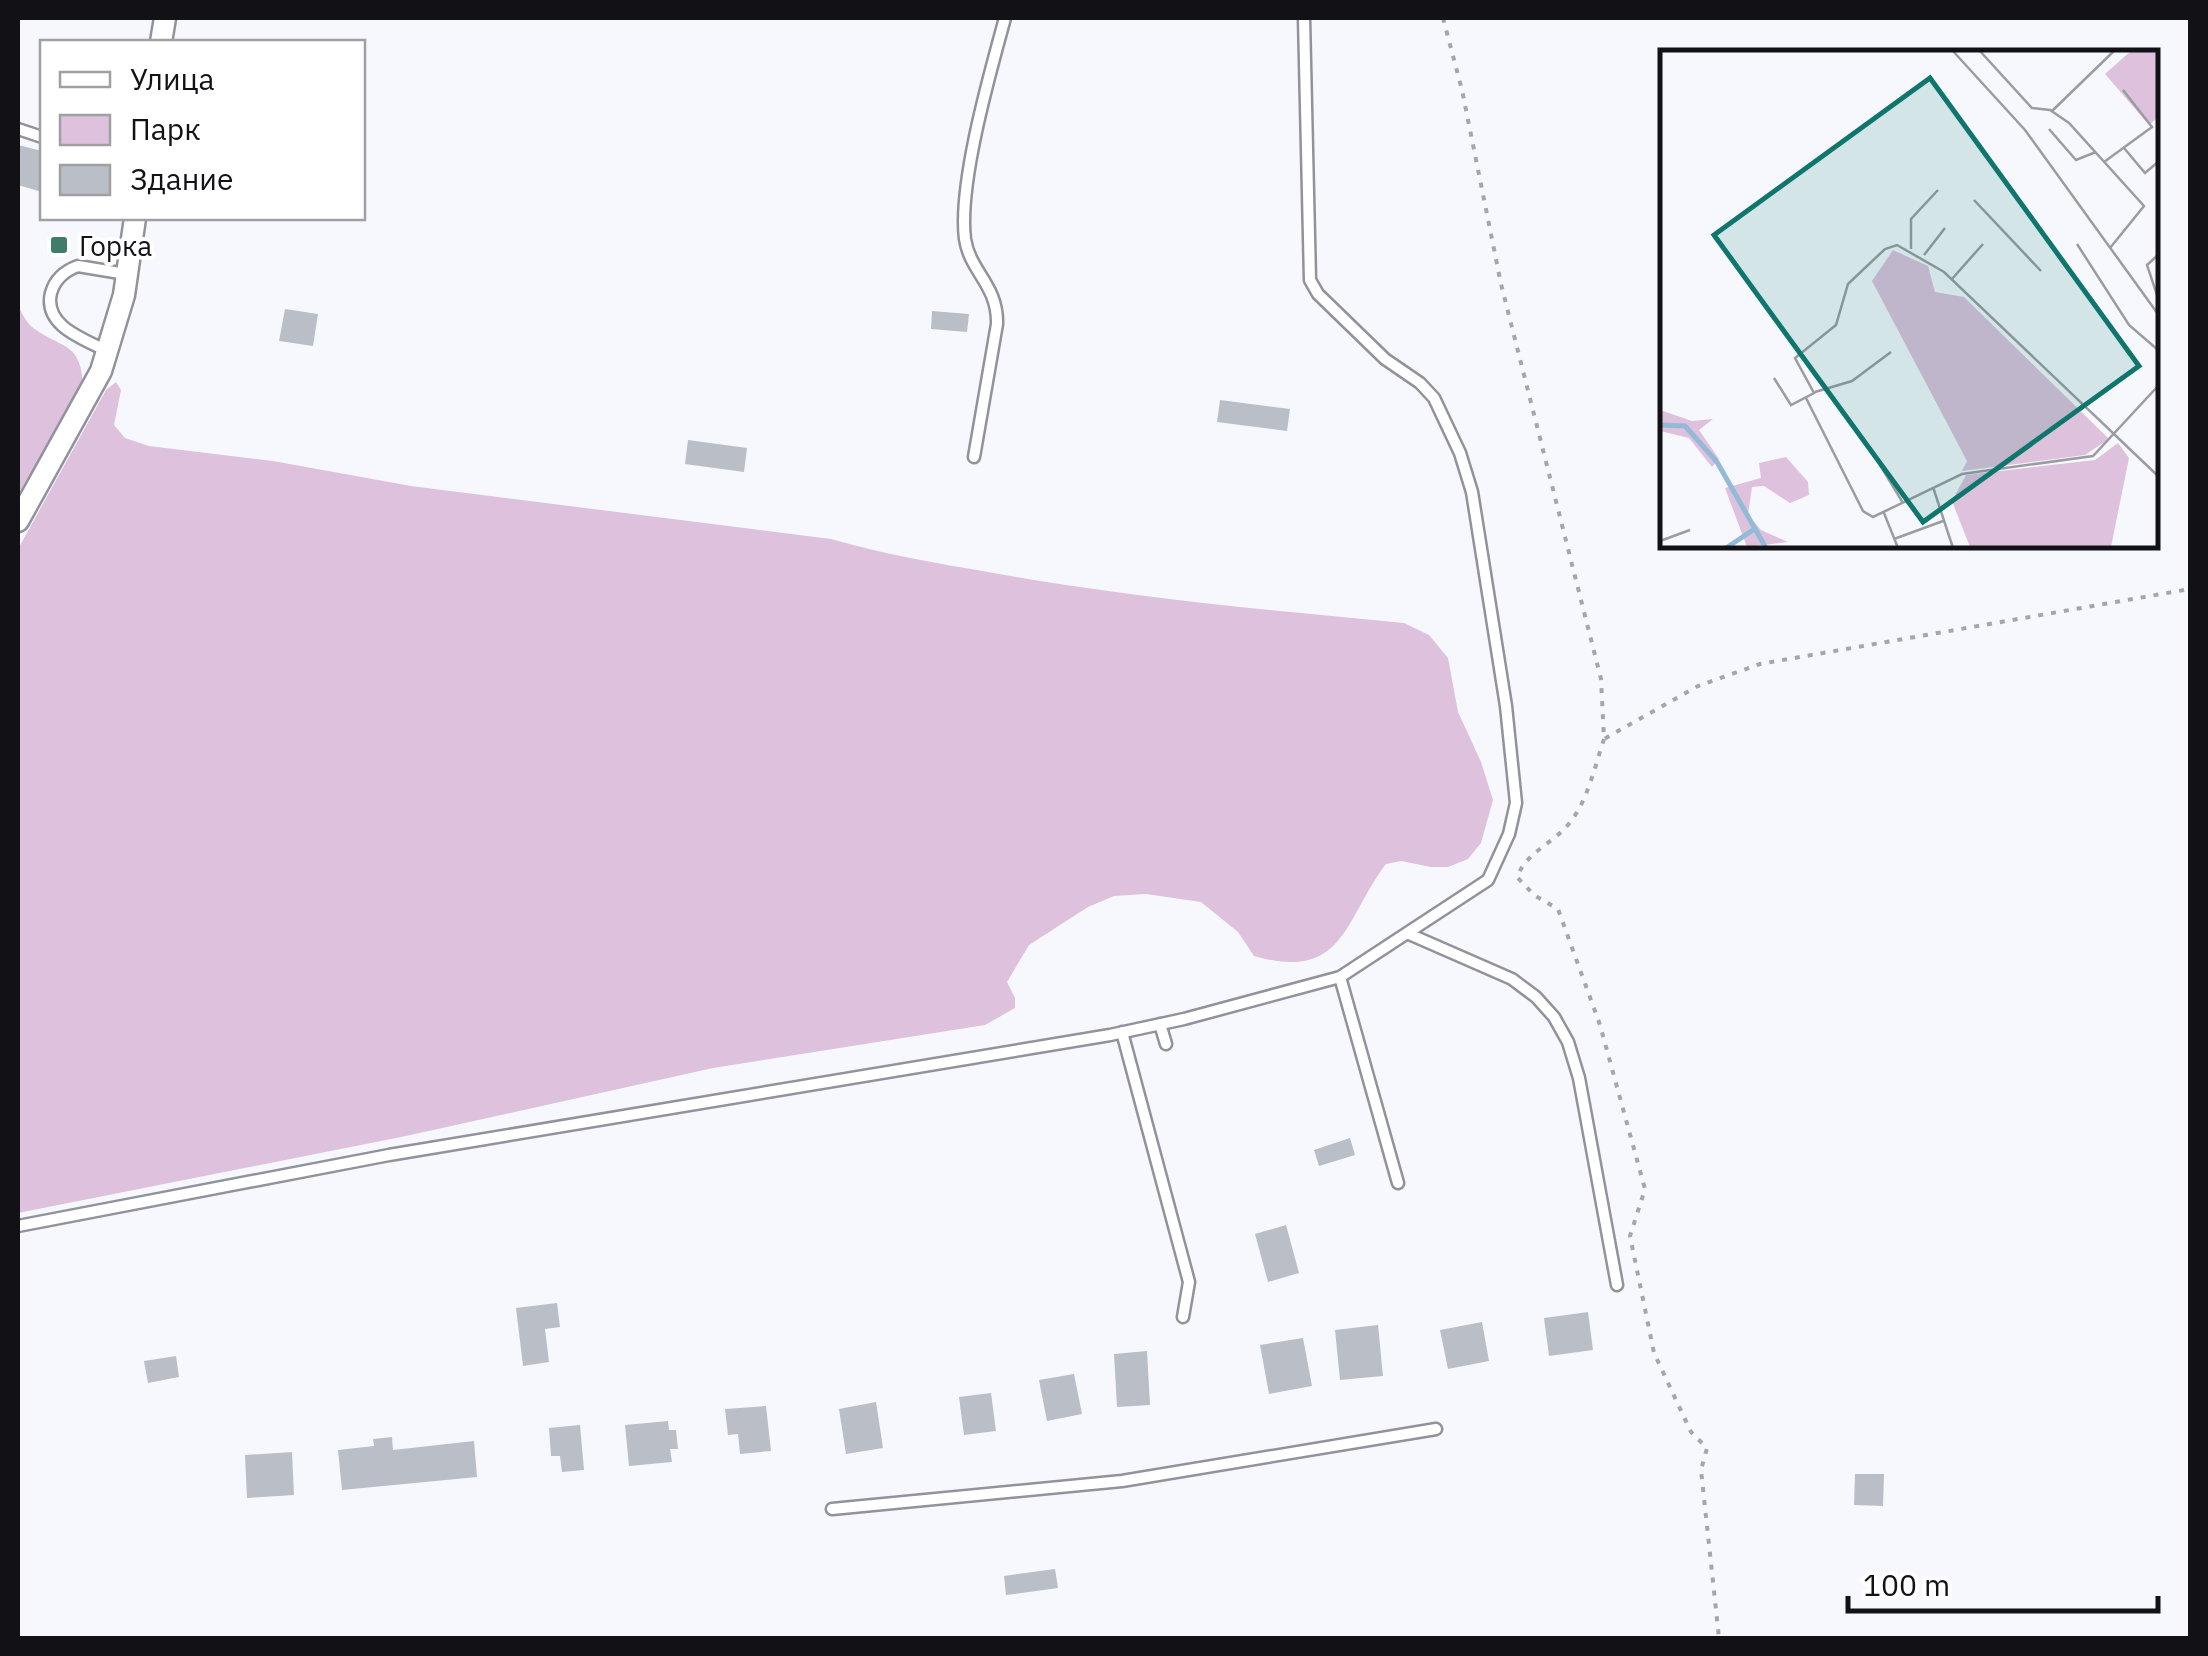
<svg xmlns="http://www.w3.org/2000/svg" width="2208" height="1656" font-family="'IBM Plex Sans',sans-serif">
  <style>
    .green { fill: #dec1dc }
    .building { fill: #b9bec7 }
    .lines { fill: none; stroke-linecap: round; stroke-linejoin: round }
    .service-casing { stroke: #92929c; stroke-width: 15 }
    .minor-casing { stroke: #92929c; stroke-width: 25 }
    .path { stroke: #a5a5ab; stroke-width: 4; stroke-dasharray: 5 8; stroke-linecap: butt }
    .service { stroke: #fff; stroke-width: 10 }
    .minor { stroke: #fff; stroke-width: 20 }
    .poi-dot { fill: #3f7d6a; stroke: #fff; stroke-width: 4 }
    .labels { text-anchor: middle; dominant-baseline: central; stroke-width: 8; stroke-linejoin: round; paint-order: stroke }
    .poi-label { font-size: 28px; fill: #121216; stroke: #fff; text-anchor: start }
    .inset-river { fill: none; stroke: #93bbd7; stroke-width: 5 }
    .inset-road { fill: none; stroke: #9b9ca1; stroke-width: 2.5 }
    .view { fill: #0f766e; fill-opacity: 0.15; stroke: #0f766e; stroke-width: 5 }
    .inset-edge { fill: none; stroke: #121216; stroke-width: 5 }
  </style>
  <rect width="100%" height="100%" fill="#f7f8fe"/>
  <path class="green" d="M18,306C22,313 26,322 32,327C61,349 81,341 83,385L18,511Z
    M116,382L121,390L114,425L125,438L149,446L273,461L411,486L831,539C883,554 935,563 988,572C1126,597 1265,610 1404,623L1429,635L1448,658L1458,712L1481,762L1493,800L1481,843L1468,859L1448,867H1431L1401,861L1386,864C1344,919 1345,982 1254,956L1238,932L1201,902L1146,894L1114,896L1088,907L1029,945L1007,982L1015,998V1008L985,1025L713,1068L406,1136L18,1213V549L106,390Z"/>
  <path class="building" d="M18,145L42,151V192L18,185Z
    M285,309L318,314L313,346L279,341Z
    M932,311L969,314L967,332L931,329Z
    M1220,400L1290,409L1287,431L1217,422Z
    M688,440L747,448L744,472L685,464Z
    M1350,1138L1355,1155L1319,1166L1314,1150Z
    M1286,1225L1299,1273L1268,1282L1255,1234Z
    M557,1303L560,1327L545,1329L549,1362L523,1366L516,1308Z
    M1588,1312L1593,1350L1549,1356L1544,1318Z
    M1482,1322L1489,1361L1448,1369L1440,1330Z
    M1378,1325L1383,1376L1340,1380L1335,1330Z
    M1303,1338L1312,1386L1269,1394L1260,1345Z
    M1147,1351L1150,1405L1117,1407L1114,1354Z
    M176,1356L179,1377L148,1383L144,1361Z
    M1074,1374L1082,1414L1047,1421L1039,1380Z
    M991,1393L996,1431L964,1435L959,1397Z
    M876,1402L883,1448L846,1454L839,1409Z
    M766,1406L771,1451L740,1454L738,1434L728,1435L725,1409Z
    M668,1421L669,1430H676L678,1449H670L672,1462L629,1466L625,1425Z
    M580,1425L584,1470L562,1472L560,1456H551L549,1428Z
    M392,1437L393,1450L474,1441L477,1477L342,1490L338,1450L374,1446L373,1439Z
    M292,1452L294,1495L247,1498L245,1455Z
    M1855,1474H1884L1883,1506L1854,1505Z
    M1055,1569L1058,1588L1006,1595L1004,1576Z"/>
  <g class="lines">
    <g class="service-casing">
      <path id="service" d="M18,129L42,137
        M107,351C84,339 43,326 51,293C55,279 64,271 78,266L126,274
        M974,457L997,324C998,285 970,272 965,239C958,184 990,73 1005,18
        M1409,934L1512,979L1536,997L1554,1017L1568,1042L1579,1078L1617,1285
        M1340,977L1398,1183
        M1160,1024L1166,1044
        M1122,1032L1189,1282L1183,1317
        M18,1226L389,1155L1110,1035L1184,1019L1340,977L1488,880L1509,834L1516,803L1506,706L1472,492L1460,453L1434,398L1420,383L1385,359L1318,294L1310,280L1304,18
        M832,1509L1122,1481L1436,1429"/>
    </g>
    <g class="minor-casing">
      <path id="minor" d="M161,42L165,18
        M18,521L101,371L124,295L135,218"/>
    </g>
    <path class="path" d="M1443,18L1462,90L1501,284L1601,679L1604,739L1698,686L1760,664L2190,589
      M1604,739C1595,766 1588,799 1571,821C1554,844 1527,851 1517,877L1534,895L1558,909L1600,1025L1645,1189L1630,1236L1654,1353L1691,1432L1707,1448L1701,1470L1719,1638"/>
    <use href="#service" class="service"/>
    <use href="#minor" class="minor"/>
  </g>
  <rect class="poi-dot" x="49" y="235" width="20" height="20" rx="5"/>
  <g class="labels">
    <g class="poi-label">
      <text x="79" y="245">Горка</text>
    </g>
  </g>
  <g transform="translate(1660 50)">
    <rect width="498" height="498" fill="#f7f8fe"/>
    <path d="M472,0H497V68L489,75L445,24ZM233,200L268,216L275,242L304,247L449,389L425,405L302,421L307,411L212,231ZM0,360L32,371L53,369L39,380L59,409L52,417L29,388L0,381ZM458,393L469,408L451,497H310L292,451L306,425L435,410ZM126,407L148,432L149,445L130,453L104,436L92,437L88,465L101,480L128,492L87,497L65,438L101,428L99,413Z" fill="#dec1dc"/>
    <path class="inset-river" d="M0,375L25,376L57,412L106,498M66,498L93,480"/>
    <path class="inset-road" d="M292,0L365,80L498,264M319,0L372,58L390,60L409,73L484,156L450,198M392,61L455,0M389,79L416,110L436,102M464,98L485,123L498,112M444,112L492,77L463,40M314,150L381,221M417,194L469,275L498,300M251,199V169L278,140M264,205L285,178M498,205L487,215L498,248M292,229L323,194M114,328L131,355L154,343L135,308L176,275L188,234L225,199L237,195L284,222L498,426M155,342L192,331L231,302M146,348L203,461L213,467L302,424L433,406L498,336M220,415L243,453M273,437L293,498M224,463L238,498M234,489L283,471M0,491L30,480"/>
    <path class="view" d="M270,28L479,316L263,472L54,185Z"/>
    <rect width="498" height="498" class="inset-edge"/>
  </g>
  <rect width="2208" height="1656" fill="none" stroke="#121216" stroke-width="40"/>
  <rect x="40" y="40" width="325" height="180" fill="#ffffff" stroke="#a0a0a2" stroke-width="2.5"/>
  <rect x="60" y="72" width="50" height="15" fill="#ffffff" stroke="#a0a0a2" stroke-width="2.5"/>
  <text x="130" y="90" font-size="30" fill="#121216">Улица</text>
  <rect x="60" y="115" width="50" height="30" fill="#dec1dc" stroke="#a0a0a2" stroke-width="2.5"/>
  <text x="130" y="140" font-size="30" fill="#121216">Парк</text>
  <rect x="60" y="165" width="50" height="30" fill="#b9bec7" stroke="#a0a0a2" stroke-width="2.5"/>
  <text x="130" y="190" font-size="30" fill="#121216">Здание</text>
  <path d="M1848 1596v15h310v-15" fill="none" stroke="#121216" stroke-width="5"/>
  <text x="1863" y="1596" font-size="30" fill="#121216" stroke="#ffffff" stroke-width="8" paint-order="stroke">100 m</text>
</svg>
